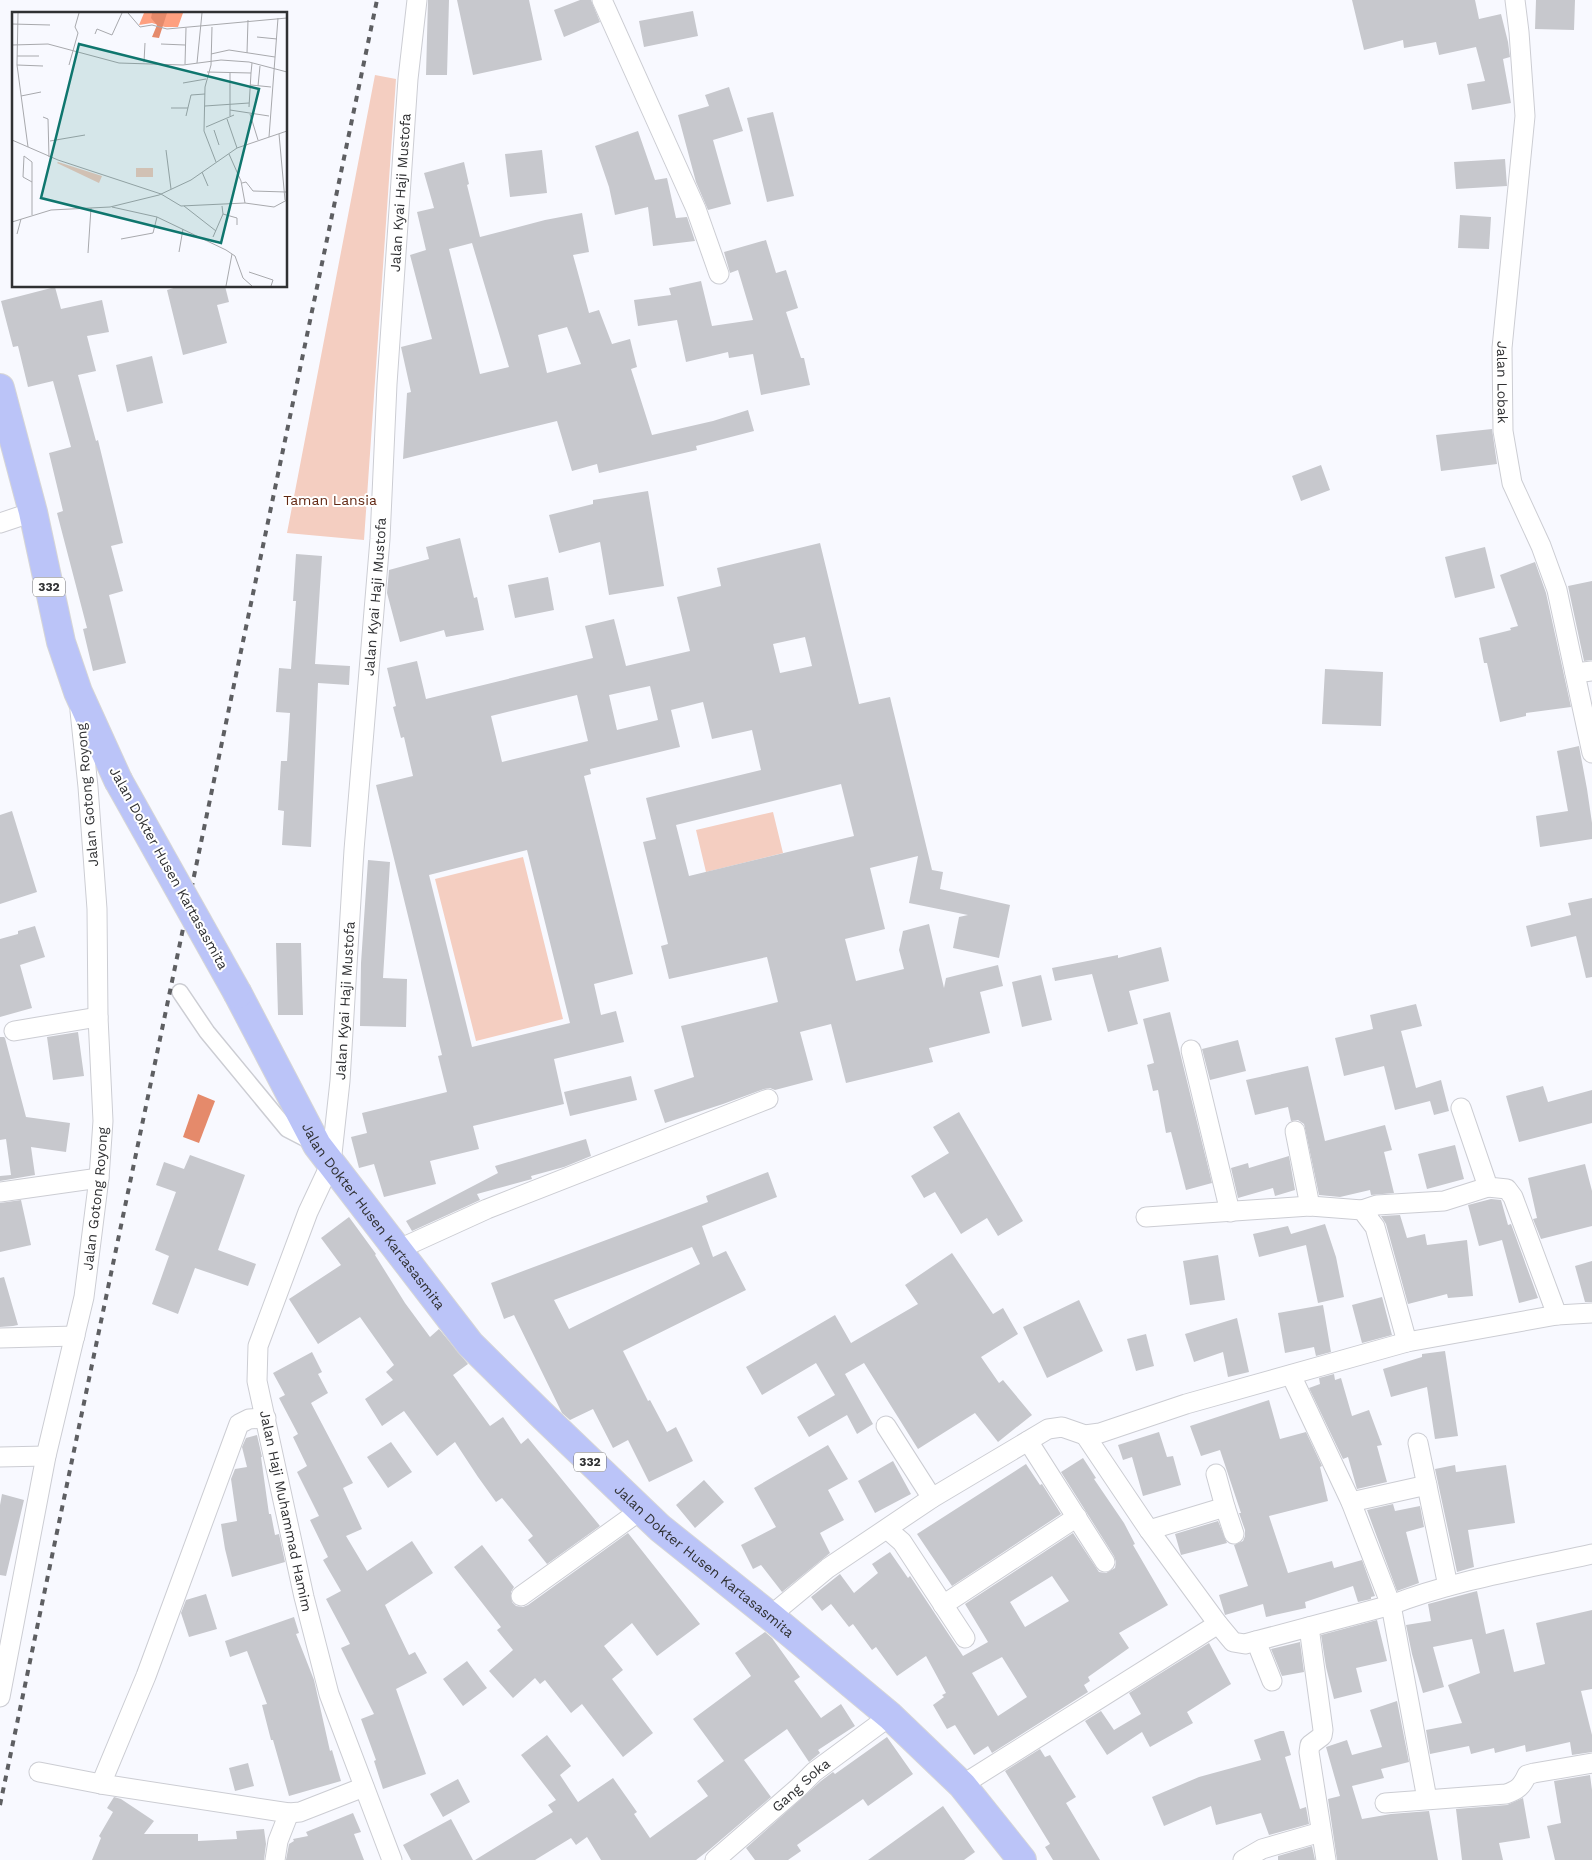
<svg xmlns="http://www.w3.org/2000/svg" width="1592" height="1860" font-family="'Work Sans',sans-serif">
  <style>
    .green { fill: #f4cec1 }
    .water { fill: #e58a6b }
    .building { fill: #c7c8cd; fill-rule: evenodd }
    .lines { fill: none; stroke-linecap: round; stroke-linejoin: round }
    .pedestrian-casing { stroke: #cccdd3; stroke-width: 18 }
    .minor-casing { stroke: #cccdd3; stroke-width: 21 }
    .primary-casing { stroke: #d6d6d6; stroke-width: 30 }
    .pedestrian { stroke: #fff; stroke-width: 15 }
    .minor { stroke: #fff; stroke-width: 19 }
    .primary { stroke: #bbc4f8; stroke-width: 28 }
    .rail { stroke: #5e5f62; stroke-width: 4; stroke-dasharray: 6 6; stroke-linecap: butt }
    .primary-bridge-casing { stroke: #d6d6d6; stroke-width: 30; stroke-linecap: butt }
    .primary-bridge { stroke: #bbc4f8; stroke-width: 28 }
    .labels { text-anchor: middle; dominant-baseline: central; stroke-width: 4; stroke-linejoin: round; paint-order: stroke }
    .shield { fill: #fff; stroke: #6e6f70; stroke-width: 1 }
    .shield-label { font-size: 12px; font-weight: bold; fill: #303133 }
    .street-label { font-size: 14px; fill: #303133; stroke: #fff }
    .park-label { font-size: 14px; fill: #622813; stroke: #fff }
    .inset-road { fill: none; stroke: #a8a9ad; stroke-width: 1 }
    .view { fill: #0f766e; fill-opacity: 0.15; stroke: #0f766e; stroke-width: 2.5 }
    .inset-edge { fill: none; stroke: #303133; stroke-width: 2.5 }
  </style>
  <rect width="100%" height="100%" fill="#f8f9ff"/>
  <path class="green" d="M375,75L396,79L364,540L287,533Z
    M773,812L783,853L706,872L696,830Z
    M523,857L563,1019L476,1041L435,879Z"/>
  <path class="water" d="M198,1094L215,1101L199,1143L183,1137Z"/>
  <path class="building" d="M428,0H449L447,75H426Z
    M457,0H529L542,60L473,75Z
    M580,0H591L600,22L564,37L554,10Z
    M1352,0H1475L1479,19L1501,14L1508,42L1510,57L1503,59L1511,103L1472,110L1467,84L1485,81L1476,47L1439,55L1436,42L1404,48L1403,40L1364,50Z
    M1536,0H1575L1574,30L1535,29Z
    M693,11L698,36L644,47L639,21Z
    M729,87L743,131L713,140L731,204L708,210L696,182L678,115L709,106L705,95Z
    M773,112L794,196L767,202L747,118Z
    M638,131L655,180L667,178L676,218L687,217L695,241L653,246L648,207L615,215L609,187L595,146Z
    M542,150L547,193L510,197L505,154Z
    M1505,159L1507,186L1456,189L1454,162Z
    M464,162L469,184L467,185L480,237L545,220L582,213L589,252L573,255L589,313L599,310L612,344L630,339L637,367L631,369L652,435L713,421L748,410L754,431L696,446L697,450L599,473L597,464L572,471L557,421L403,459L407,393L411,392L401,347L432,339L410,255L426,250L417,212L434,208L424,173ZM472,243L509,367L480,374L449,249ZM567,327L581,364L547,373L538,335Z
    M1460,215L1491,217L1489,249L1458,248Z
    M766,240L776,273L786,270L798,308L786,312L801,358H804L810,385L761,395L753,354L729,358L728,352L686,362L677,320L638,326L634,300L671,295L669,288L701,281L712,326L753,320L738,270L730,273L724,252Z
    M180,286H225L229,302L217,305L227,343L183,355L167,290Z
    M55,287L61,309L102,300L109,332L87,336L96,371L78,375L96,441L98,440L123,543L111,546L123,591L109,595L126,663L93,671L83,629L87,628L57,513L63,511L49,453L71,447L53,381L28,387L18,346L13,347L1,301Z
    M152,356L163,403L127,412L116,365Z
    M1492,429L1497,464L1441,471L1436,435Z
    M1321,465L1330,490L1301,501L1292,476Z
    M648,491L664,586L609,595L600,542L559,553L549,515L593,504V500Z
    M460,538L474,598L477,597L484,630L446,637L444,630L400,642L387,593L389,570L429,559L426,547Z
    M820,543L859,704L890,697L932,870L943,872L940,889L1010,905L999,958L953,948L959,917L968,915L909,903L918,856L870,868L885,929L845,939L856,981L904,969L899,950L903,931L929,924L944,988L946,978L998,965L1003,986L980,992L990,1033L929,1048L933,1062L846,1083L831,1024L800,1032L813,1080L775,1090L770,1088L764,1089L723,1104L665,1123L654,1090L694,1077L681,1026L778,1002L767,957L669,979L661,946L668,944L643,842L656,839L646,798L761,770L752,730L712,739L703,702L671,710L680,747L590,769L591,774L584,776L633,974L594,984L601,1015L616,1011L624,1042L554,1059L564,1104L473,1126L479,1149L430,1161L436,1184L384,1197L374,1164L359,1168L351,1137L367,1133L362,1113L447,1092L438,1056L442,1055L376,785L413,776L404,737L401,738L393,707L396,706L387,668L417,661L426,699L593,658L585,626L614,619L626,666L690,651L677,597L721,586L717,568ZM805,637L812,666L780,673L773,644ZM650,686L658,720L617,730L609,695ZM577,695L588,741L502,762L491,716ZM841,784L854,836L689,876L676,825ZM527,850L570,1023L472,1047L429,875Z
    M1485,547L1495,588L1455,598L1445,557Z
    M296,554L322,556L315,664L350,666L349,685L318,683L311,847L282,845L284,811L278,810L281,761H287L290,713L276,712L279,668L291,669L296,601H293Z
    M1535,562L1546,593L1571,707L1526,713V716L1500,722L1487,663H1484L1479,638L1511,630L1510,628L1518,626L1500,575Z
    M548,577L554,610L515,618L508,585Z
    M1592,581V660L1584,661L1568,586Z
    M1325,669L1383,672L1381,726L1322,724Z
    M1579,746L1587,789L1592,823V839L1540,847L1536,816L1568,811L1557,751Z
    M12,811L37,892L0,904V815Z
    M368,860L390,862L383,978L407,979L406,1027L360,1026L361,963Z
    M1592,898V977L1586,978L1576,936L1531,947L1526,926L1571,915L1568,903Z
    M35,926L45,957L20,965L32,1008L0,1017V939L18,934V931Z
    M276,943H301L303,1015H278Z
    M1161,947L1169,981L1129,991L1138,1024L1108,1032L1092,974L1055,981L1052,968L1118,955V958Z
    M1041,975L1052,1020L1022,1027L1012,982Z
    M1416,1004L1422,1026L1401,1031L1416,1088L1441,1080L1449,1111L1434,1115L1430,1101L1395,1110L1384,1066L1344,1076L1335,1038L1373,1029L1370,1015Z
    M1170,1012L1212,1183L1186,1190L1171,1132L1166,1133L1158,1090L1153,1091L1147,1065L1154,1063L1143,1019Z
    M78,1032L84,1076L53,1080L47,1037Z
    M0,1037H4L5,1038L26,1117L70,1123L66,1152L31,1147L35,1175L0,1181V1176L11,1175L6,1139L0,1140Z
    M1238,1040L1246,1071L1210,1080L1202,1049Z
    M1308,1066L1325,1141L1385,1125L1392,1150L1384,1152L1394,1193L1371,1195L1370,1190L1340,1197L1319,1195L1304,1124L1298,1120L1291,1121L1288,1107L1255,1115L1246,1080Z
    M631,1076L637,1100L570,1116L564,1092Z
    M1543,1086L1548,1102L1592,1090V1123L1519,1142L1506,1096Z
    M959,1112L1023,1221L998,1236L987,1218L961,1234L935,1192L924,1198L911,1176L949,1153L933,1127Z
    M586,1139L591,1156L564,1167L531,1176L532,1179L477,1194L480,1200L412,1231L406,1221L498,1173L495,1166Z
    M1455,1145L1464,1179L1427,1189L1418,1154Z
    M190,1155L245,1175L218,1250L256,1264L248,1286L195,1268L178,1314L152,1304L169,1256L155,1250L176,1192L156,1185L164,1162L184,1169Z
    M1289,1156L1295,1190L1275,1196L1273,1188L1238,1198L1231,1168L1248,1163L1249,1168Z
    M1585,1164L1592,1191V1226L1541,1239L1533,1219L1537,1218L1528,1178Z
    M768,1172L777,1197L702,1226L713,1257L726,1251L746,1290L623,1351L648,1401L650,1400L667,1432L676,1427L693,1461L649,1482L628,1440L613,1448L593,1409L570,1420L562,1413L514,1315L504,1319L491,1283L708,1202L706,1196ZM692,1247L700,1264L569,1329L554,1300Z
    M1491,1199L1501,1200L1508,1225L1511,1224L1538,1298L1519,1303L1502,1240L1479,1246L1468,1205Z
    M21,1200L31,1245L0,1252V1203Z
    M1400,1215L1407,1238L1425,1234L1427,1245L1467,1240L1473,1296L1448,1298L1447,1294L1408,1304L1386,1224L1381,1216Z
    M349,1217L376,1254L375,1255L405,1303L430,1337L439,1329L468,1364L453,1375L490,1426L503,1417L521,1444L528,1438L600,1526L547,1564L528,1540L533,1536L502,1498L496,1502L478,1477L455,1442L437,1456L404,1411L382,1426L365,1399L393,1380L386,1372L394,1365L360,1317L318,1344L289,1299L341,1265L321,1238Z
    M1325,1224L1336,1257L1344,1297L1318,1303L1306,1245L1259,1257L1253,1234L1288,1226L1291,1234Z
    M952,1253L993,1314L1003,1308L1018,1334L981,1357L999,1383L1003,1380L1032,1415L998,1442L975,1413L918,1449L864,1363L845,1374L873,1424L857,1434L847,1415L809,1437L797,1417L835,1395L816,1363L762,1395L746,1367L835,1315L851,1343L918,1304L905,1285Z
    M1218,1255L1225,1300L1190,1305L1183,1261Z
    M1592,1261V1302H1585L1575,1266Z
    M4,1277L18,1325L13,1326L0,1327V1278Z
    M1382,1297L1392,1335L1362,1343L1352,1305Z
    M1079,1300L1103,1351L1047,1378L1023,1327Z
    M1323,1305L1331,1352L1316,1356L1314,1347L1285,1353L1278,1313Z
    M1237,1318L1249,1372L1228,1377L1223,1352L1194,1362L1185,1334Z
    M1146,1334L1154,1366L1136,1371L1127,1339Z
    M1445,1351L1458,1436L1435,1439L1427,1387L1391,1397L1383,1369L1422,1357V1354Z
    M312,1352L322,1372L318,1374L328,1393L311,1403L353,1483L343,1488L362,1529L346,1536L367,1571L412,1541L433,1573L385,1605L409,1655L415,1652L427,1673L396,1689L426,1774L383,1789L374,1761L376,1760L361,1719L374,1714L341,1648L350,1644L326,1599L341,1591L323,1560L328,1557L310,1520L319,1516L297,1472L307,1466L293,1437L298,1434L279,1398L285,1395L273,1373Z
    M1334,1374L1335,1380L1341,1378L1352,1416L1369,1410L1382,1445L1377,1446L1387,1482L1357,1489L1348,1457L1343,1459L1309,1388L1320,1384L1319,1378Z
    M1269,1400L1280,1439L1306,1432L1322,1466L1320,1467L1328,1501L1269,1516L1288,1573L1332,1561L1334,1568L1362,1560L1375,1596L1371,1597V1599L1358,1602L1353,1586L1305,1602L1306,1608L1266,1617L1263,1604L1225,1615L1219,1595L1248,1586L1234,1545L1243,1541L1245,1536V1530L1239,1513H1241L1220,1450L1201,1456L1190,1426Z
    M1159,1432L1167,1457L1173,1456L1181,1485L1143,1496L1132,1457L1123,1460L1118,1445Z
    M257,1435L262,1457H261L269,1514H271L275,1535L279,1534L285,1562L232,1577L225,1549L221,1524L237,1521L231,1479L235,1469L247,1467L242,1447L246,1438Z
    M391,1442L412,1472L388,1488L367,1457Z
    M828,1445L848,1479L828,1490L844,1520L820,1533L830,1553L782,1592L761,1565L753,1569L741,1545L776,1527L754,1488Z
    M1083,1458L1096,1478L1094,1479L1124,1523L1135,1544L1133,1545L1168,1605L1119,1633L1129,1648L1088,1677L1090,1681L1084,1685L1088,1692L992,1753L988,1746L974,1755L955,1725L947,1729L933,1705L944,1697L942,1695L946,1693L926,1656L897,1676L876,1647L872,1650L853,1624L849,1627L831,1604L822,1611L811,1597L840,1574L854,1593L878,1573L872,1564L890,1552L908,1578L910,1576L963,1656L988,1642L965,1604L1073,1533L1099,1572L1106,1573L1115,1568L1116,1562L1114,1556L1061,1472ZM1052,1576L1069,1601L1025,1627L1010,1602ZM1002,1657L1027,1697L998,1716L972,1673Z
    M893,1461L911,1494L875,1513L858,1481Z
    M1026,1464L1040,1485L1042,1484L1061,1514L952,1586L917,1534Z
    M1455,1465L1456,1472L1506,1465L1515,1523L1468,1530L1474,1567L1457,1572L1435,1469Z
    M704,1480L724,1502L695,1528L676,1505Z
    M2,1494L24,1500L6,1576L0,1575V1505Z
    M1393,1504L1395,1511L1420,1506L1424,1527L1406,1532L1419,1583L1397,1591L1367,1510Z
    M1218,1521L1227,1543L1181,1555L1175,1534Z
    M628,1533L700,1624L657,1656L632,1623L604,1646L623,1670L612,1679L653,1733L623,1757L582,1704L571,1713L545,1680L540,1684L535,1678L513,1698L489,1671L513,1650L497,1630L501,1627L454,1567L482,1545L514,1587L511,1592L512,1602L516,1606L523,1607L528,1605Z
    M1477,1591L1486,1634L1504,1629L1514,1672L1545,1664L1536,1623L1592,1610V1689L1581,1691L1592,1735V1752L1572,1755L1570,1742L1526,1752L1525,1745L1495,1753L1494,1748L1471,1754L1469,1746L1430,1754L1426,1730L1462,1723L1448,1685L1480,1673L1472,1639L1433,1647L1444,1687L1423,1693L1412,1654L1406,1625L1431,1621L1428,1604Z
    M206,1594L217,1629L189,1637L181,1613L186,1600Z
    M294,1617L299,1633L296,1634L314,1680L330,1751L332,1750L341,1781L289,1796L273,1740H271L262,1705L267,1704L247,1651L230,1657L225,1641Z
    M1377,1620L1387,1661L1356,1668L1362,1692L1334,1699L1326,1667L1321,1635Z
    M765,1632L772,1638L800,1677L794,1681L821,1718L841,1704L855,1726L818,1750L820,1753L809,1762L787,1729L744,1760L771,1797L709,1850L696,1860H601L587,1837L576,1845L571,1838L535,1860H475L553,1812L548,1805L556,1800L521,1755L547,1735L571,1766L560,1775L578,1802L613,1778L637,1812L634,1814L650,1838L708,1796L697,1781L724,1761L693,1719L751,1676L735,1653Z
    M1300,1642L1304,1672L1282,1676L1271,1649Z
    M1209,1643L1231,1684L1187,1712L1193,1723L1150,1747L1142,1732L1107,1755L1085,1721L1101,1711L1114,1730L1141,1714L1129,1693Z
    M467,1661L487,1688L463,1706L443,1679Z
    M1397,1701L1409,1762L1381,1769L1384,1778L1352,1786L1362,1819L1391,1814L1429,1811L1438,1860H1337L1328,1799L1340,1796L1326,1747L1347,1740L1352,1755L1382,1747L1370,1710Z
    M1280,1731H1284L1291,1755L1285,1757L1300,1809L1306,1807L1309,1824L1269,1835L1261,1813L1216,1825L1211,1806L1164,1826L1152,1797L1199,1777L1261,1760L1254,1740Z
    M887,1737L913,1774L868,1806L863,1799L797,1845L801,1851L788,1860H755L746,1848L821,1781L833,1772L835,1774Z
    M1040,1749L1045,1757L1050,1755L1076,1797L1066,1803L1100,1860H1053L1045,1847L1050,1844L1005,1771Z
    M248,1763L254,1786L235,1791L229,1768Z
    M1590,1775L1592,1790V1860H1555L1547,1826L1561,1823L1554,1781Z
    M458,1779L470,1802L443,1817L430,1794Z
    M114,1797L121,1799L154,1821L144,1834H198V1841L237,1839L236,1831L264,1829L266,1844L264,1860H92L101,1838L99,1836L113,1812L107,1808Z
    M1523,1798L1530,1838L1499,1843L1503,1860H1462L1456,1809L1507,1805Z
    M943,1806L975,1852L964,1860H868Z
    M353,1813L361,1832L354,1834L364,1860H286L289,1844L294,1841L293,1839L308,1836L306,1832Z
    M451,1819L473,1860H411L403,1845Z
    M1312,1846L1315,1860H1278V1856Z"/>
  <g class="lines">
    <g class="pedestrian-casing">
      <path id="pedestrian" d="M180,992L207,1032L287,1129L314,1143"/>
    </g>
    <g class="minor-casing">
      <g id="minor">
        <path d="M602,0L696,209L719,274"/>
        <path id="s1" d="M1515,0L1519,32L1525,116L1502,348L1503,431L1512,483L1541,546L1557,590L1592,753"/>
        <path d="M0,523L33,512"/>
        <path d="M1575,673L1592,671"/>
        <path d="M14,1031L98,1017"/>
        <path d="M1191,1050L1230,1212"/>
        <path d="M1461,1108L1488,1187L1507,1189L1513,1197L1557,1315"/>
        <path d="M1295,1131L1310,1206"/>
        <path d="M0,1192L99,1178"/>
        <path d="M1362,1210L1377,1205L1444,1201L1488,1187"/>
        <path d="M1146,1217L1310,1206L1362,1210L1375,1227L1407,1342"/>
        <path d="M397,1250L487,1209L768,1099"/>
        <path d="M0,1338L75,1336"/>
        <path d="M1291,1375L1351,1502L1391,1605L1427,1799"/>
        <path d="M886,1426L932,1498"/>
        <path d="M1085,1435L1149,1530L1218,1624L1233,1642L1245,1644L1256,1641L1272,1681"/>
        <path d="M1028,1441L1105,1562"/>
        <path d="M1418,1443L1448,1586"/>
        <path d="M0,1457L46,1456"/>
        <path d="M1351,1502L1427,1485"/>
        <path d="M1225,1507L1234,1534"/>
        <path d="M887,1529L902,1542L965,1638"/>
        <path d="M1149,1530L1225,1507L1216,1474"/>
        <path d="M521,1596L641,1510"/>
        <path d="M943,1605L1077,1517"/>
        <path d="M770,1616L828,1568L932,1498L1048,1429L1062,1427L1085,1435L1100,1433L1186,1404L1407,1342L1557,1315L1592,1313"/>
        <path d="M1309,1627L1323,1730L1322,1736L1310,1745L1309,1752L1326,1860"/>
        <path d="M1256,1641L1391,1605C1455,1580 1525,1569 1592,1554"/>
        <path id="s2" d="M0,1697L46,1456L84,1297L99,1178L103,1121L98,1017L97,909L88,787L80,711"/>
        <path d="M39,1772L101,1784L289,1813L300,1812L364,1787"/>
        <path d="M101,1784L146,1676L239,1424L249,1419L266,1418"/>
        <path d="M962,1785L1218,1624"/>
        <path d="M1385,1803L1506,1794C1518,1790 1522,1786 1527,1775L1534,1773L1592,1763"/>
        <path d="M275,1860L278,1841L289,1813"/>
        <path id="s3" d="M392,1860L329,1694L304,1597L257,1381L258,1346L308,1212L331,1163L340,1081L354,850L380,539L387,384L408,79L417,0"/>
        <path id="s4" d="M715,1860L798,1788L814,1772L890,1716"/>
        <path d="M1243,1860L1262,1849L1321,1832"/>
      </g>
    </g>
    <g class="primary-casing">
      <g id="primary">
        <path d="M0,388L33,512L61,642L78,692L118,780"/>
        <path id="s5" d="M238,994L317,1145L470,1344L543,1416L660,1528L770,1616L890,1716L962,1785L1022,1860"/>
      </g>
    </g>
    <use href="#pedestrian" class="pedestrian"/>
    <use href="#minor" class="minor"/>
    <use href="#primary" class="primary"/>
    <path class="rail" d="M0,1805L377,0"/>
    <g class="primary-bridge-casing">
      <path id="primary-bridge" d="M118,780L238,994"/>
    </g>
    <use href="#primary-bridge" class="primary-bridge"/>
  </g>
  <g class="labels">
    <g class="shield">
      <rect x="33" y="577.5" width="32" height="19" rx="4"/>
      <rect x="574" y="1452.5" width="32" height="19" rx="4"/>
    </g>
    <g class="shield-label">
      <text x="49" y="587">332</text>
      <text x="590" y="1462">332</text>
    </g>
    <g class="street-label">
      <text stroke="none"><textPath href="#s3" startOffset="1704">Jalan Kyai Haji Mustofa</textPath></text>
      <text stroke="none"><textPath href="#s1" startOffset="384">Jalan Lobak</textPath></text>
      <text stroke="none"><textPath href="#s3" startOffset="1299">Jalan Kyai Haji Mustofa</textPath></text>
      <text transform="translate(87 795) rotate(-95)">Jalan Gotong Royong</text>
      <text transform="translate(169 868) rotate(61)">Jalan Dokter Husen Kartasasmita</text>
      <text stroke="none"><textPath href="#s3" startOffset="894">Jalan Kyai Haji Mustofa</textPath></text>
      <text stroke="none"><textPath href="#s2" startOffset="508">Jalan Gotong Royong</textPath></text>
      <text stroke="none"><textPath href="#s5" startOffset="261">Jalan Dokter Husen Kartasasmita</textPath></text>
      <text transform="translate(286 1511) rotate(78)">Jalan Haji Muhammad Hamim</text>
      <text stroke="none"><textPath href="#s5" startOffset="741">Jalan Dokter Husen Kartasasmita</textPath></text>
      <text stroke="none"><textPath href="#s4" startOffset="114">Gang Soka</textPath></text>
    </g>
    <g class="park-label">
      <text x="330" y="500">Taman Lansia</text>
    </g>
  </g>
  <g transform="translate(12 12)">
    <rect width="275" height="275" fill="#f8f9ff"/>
    <path d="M46,150L90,164L87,171L45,151ZM124,156H141V165H124Z" fill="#f4cec1"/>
    <path d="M132,1H171L166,15H153L140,11L127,13Z" fill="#fea080"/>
    <path d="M140,1H155L147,26L140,25L145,13L139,6Z" fill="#e58a6b"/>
    <path class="inset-road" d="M6,1L5,53L16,135M116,1L128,15L140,13L155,17L275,6M0,12L38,13M200,15L199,53L193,75L192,119L204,150M83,22L85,17L100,23L110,1M245,25L265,27M149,32L173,33M0,33L36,32L107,51L171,53L209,48L237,50L275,60M235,41L236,8M199,42L217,38L263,45M5,44H27M132,50L133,31M185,51L190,1M173,52L174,16M5,53L31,54M57,53L66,21L63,15L67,1M195,60L239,61L240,51M218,61V104M171,71L194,67M239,73L259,75M246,74L248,54M9,84L29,80M193,94L237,91M237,95L239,61M159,96H176M218,98L257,104M238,102L246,128M174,104L179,83L193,82M31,105L36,107L37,145M215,107L225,136M194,115L222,103M202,118L207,133M267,122L273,188M257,125L266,6M0,128L46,148L149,182L169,194L233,191L262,195L275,188M38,129L73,123M154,138L159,177M217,142L229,169L233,191M190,160L196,174M230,171L234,170L241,179L274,180M172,194L204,219M100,195L145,205L214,238L223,244L231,266L240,274M211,202L225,206V213M20,203V150L12,144L11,165L20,170M0,210L39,198L98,195L147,183L179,168L225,136L275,119M5,222L9,207M201,225L211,202L210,194M109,227L141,221L145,205M167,240L171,217M76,241L79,196M237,260L261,268L259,274M214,274L220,242"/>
    <path class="view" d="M67,32L247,77L209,231L29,186Z"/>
    <rect width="275" height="275" class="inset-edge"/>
  </g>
</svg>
